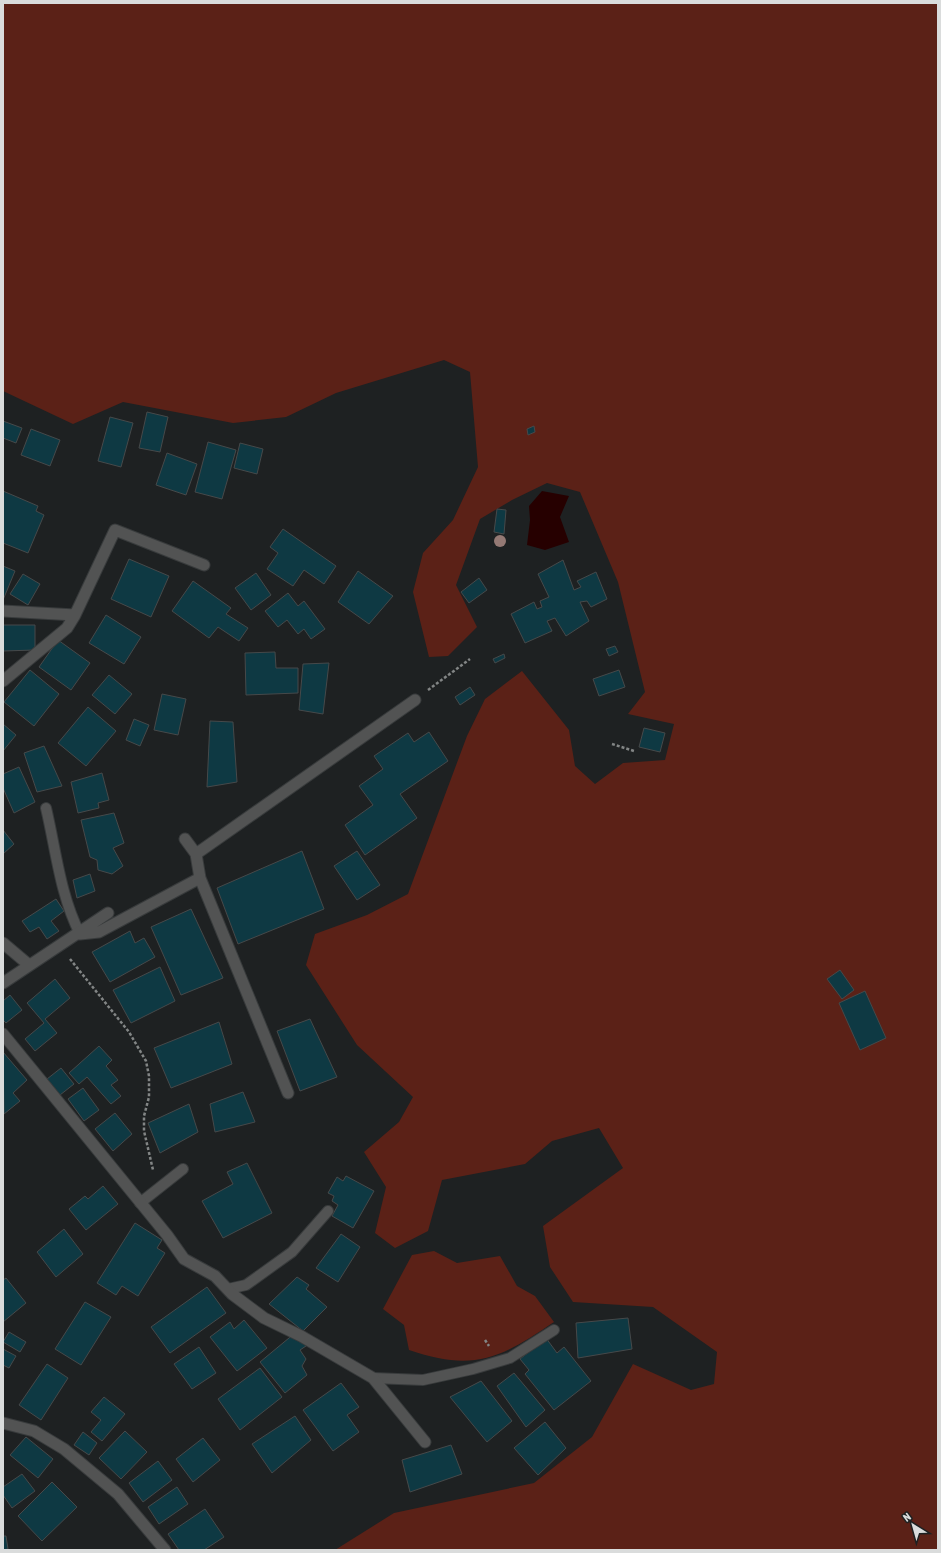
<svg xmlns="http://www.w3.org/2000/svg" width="941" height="1553" font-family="'Asap Condensed',sans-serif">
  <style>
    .green { fill: #5b2117 }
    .water { fill: #260000 }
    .building { fill: #0e3943; stroke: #46494a }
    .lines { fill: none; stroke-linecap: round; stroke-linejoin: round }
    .service-casing { stroke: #383b3c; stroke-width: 12 }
    .minor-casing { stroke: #383b3c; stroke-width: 13 }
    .path { stroke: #828585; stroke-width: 2.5; stroke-dasharray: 3 2; stroke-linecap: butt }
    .service { stroke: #525353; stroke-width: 10 }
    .minor { stroke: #525353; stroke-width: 11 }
    .tree { fill: #947974 }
  </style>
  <rect width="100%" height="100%" fill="#1e2122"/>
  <path class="green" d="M3,3H938V1550H335L394,1513L534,1483L592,1437L633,1364L691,1390L714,1384L717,1352L653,1307L573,1302L550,1267L543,1226L623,1168L599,1128L552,1141L525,1164L442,1180L428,1231L395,1248L375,1233L386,1187L364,1152L399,1122L413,1097L357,1045L306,965L315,934L367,915L408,894L467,736L485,699L522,671L569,730L575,766L595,784L623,763L665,760L674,724L628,714L645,692L618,582L580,492L547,483L512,500L480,519L456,585L477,627L448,656L429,657L413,592L423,553L453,520L478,467L470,372L444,360L336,393L286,417L233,423L123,402L73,424L3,391Z
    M434,1251L457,1263L500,1256L517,1286L535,1296L554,1322C500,1359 473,1372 409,1350L404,1325L383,1309L412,1255Z"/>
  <path class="water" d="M542,491L569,496L560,517L569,542L545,550L527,545L530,520L529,506Z"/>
  <path class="building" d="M147,412L168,417L160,452L139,448Z
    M110,417L133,423L121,467L98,461Z
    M3,421L22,428L16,443L3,438Z
    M534,426L535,432L528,435L527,429Z
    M31,429L60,440L50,466L21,455Z
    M208,442L236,450L222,499L195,492Z
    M240,443L263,449L257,474L234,468Z
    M167,453L197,464L186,495L156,485Z
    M3,491L38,506L36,511L44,515L28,553L3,543Z
    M497,509L506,510L504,534L494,532Z
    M283,529L336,566L324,584L304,570L293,586L267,569L278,553L270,547Z
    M129,559L169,576L151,617L111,599Z
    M563,560L574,590L581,587L577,581L596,572L607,599L591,607L587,601L580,602L589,621L566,636L555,618L547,621L552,631L525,643L511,614L534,602L537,609L542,607L540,601L549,597L538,574Z
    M3,566L15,571L3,600Z
    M358,571L393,596L369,624L338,602Z
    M256,573L271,595L251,610L235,588Z
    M23,574L40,584L28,605L10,594Z
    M479,578L487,590L469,603L461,592Z
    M193,581L231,608L226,614L248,628L239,641L218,627L209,638L172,611Z
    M288,593L298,606L304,601L325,629L311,639L304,629L298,634L287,620L278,627L265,611Z
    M106,615L141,637L124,664L89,643Z
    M3,625H35V650L3,651Z
    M58,640L90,663L71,690L39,667Z
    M615,646L618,652L609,656L606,649Z
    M275,652L276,668H298V693L246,695L245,653Z
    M504,654L505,658L495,663L493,659Z
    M329,663L323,714L299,710L303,664Z
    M30,670L59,694L34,726L4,702Z
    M619,670L625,687L599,696L593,679Z
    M109,675L132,694L115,714L92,695Z
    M470,687L475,695L460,705L455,697Z
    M162,694L186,699L178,735L154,730Z
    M88,707L116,731L86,766L58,743Z
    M134,719L149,725L140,746L126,740Z
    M210,721L233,722L237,782L207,787Z
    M3,724L16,735L3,751Z
    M644,728L665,733L660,752L639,747Z
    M429,732L448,761L400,794L417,818L365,855L345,825L373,805L359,786L383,769L374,756L408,733L414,742Z
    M44,746L62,786L37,792L24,753Z
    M19,767L35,802L14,813L3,788V774Z
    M102,773L109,800L98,803L99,808L78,813L71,782Z
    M114,813L124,843L113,848L123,866L112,874L98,870L97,860L90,857L81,820Z
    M3,830L14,844L3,854Z
    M302,851L324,909L238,944L217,888Z
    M357,851L380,885L357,900L334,866Z
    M90,874L95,891L77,898L73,880Z
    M56,899L64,911L51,921L59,931L47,939L39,927L30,932L22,921Z
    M191,909L223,978L181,995L151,927Z
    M130,931L135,943L144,938L155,957L110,982L92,952Z
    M160,967L175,1001L131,1023L113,990Z
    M840,970L854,990L842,999L827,979Z
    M55,979L70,998L45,1019L57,1033L35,1051L25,1039L44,1023L27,1003Z
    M865,991L886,1038L860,1050L839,1003Z
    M10,995L22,1010L6,1023L3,1020V1001Z
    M310,1019L337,1077L300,1091L277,1031Z
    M219,1022L232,1064L171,1088L154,1048Z
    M99,1046L112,1060L106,1066L118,1080L111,1085L121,1096L111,1104L87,1077L79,1084L69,1073Z
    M3,1052L27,1080L13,1093L20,1101L4,1114Z
    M61,1068L74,1084L60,1095L47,1079Z
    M83,1088L99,1110L84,1121L68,1099Z
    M243,1092L255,1122L215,1132L210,1104Z
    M189,1104L198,1132L160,1153L148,1123Z
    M115,1113L132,1134L113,1151L95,1129Z
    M247,1163L272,1213L223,1238L202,1201L233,1184L227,1172Z
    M346,1176L374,1191L353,1228L332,1216L338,1205L332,1201L334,1196L328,1193L337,1177L343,1181Z
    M103,1186L118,1204L86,1230L69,1209L85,1196L88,1199Z
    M135,1223L162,1240L157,1248L165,1253L138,1296L122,1286L116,1295L97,1283Z
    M64,1229L83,1254L56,1277L37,1252Z
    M341,1234L360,1247L338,1282L316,1268Z
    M297,1277L309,1285L306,1289L327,1307L303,1331L269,1304Z
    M6,1278L26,1303L3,1322V1280Z
    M207,1287L226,1313L170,1353L151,1327Z
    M85,1302L111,1317L81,1365L55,1349Z
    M628,1318L632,1349L578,1358L576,1323Z
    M244,1320L267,1348L237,1371L210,1337L230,1322L234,1329Z
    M9,1332L26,1342L20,1352L3,1342Z
    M295,1333L306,1346L300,1350L306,1359L302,1366L307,1375L285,1393L260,1362Z
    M546,1338L557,1353L564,1347L591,1381L554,1410L525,1374L529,1370L520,1359Z
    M199,1347L216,1373L192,1389L174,1364Z
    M3,1349L16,1356L9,1368L3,1365Z
    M47,1364L68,1378L41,1420L19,1405Z
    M260,1368L282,1397L240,1430L218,1399Z
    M514,1373L545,1410L526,1427L497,1386Z
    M481,1381L512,1421L487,1442L450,1397Z
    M341,1383L359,1407L347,1415L359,1432L333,1451L303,1410Z
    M104,1397L125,1414L102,1441L91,1432L101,1420L91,1412Z
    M295,1416L311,1440L272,1473L252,1444Z
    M545,1422L566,1448L538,1475L514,1448Z
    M125,1431L147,1452L121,1479L99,1458Z
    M83,1432L97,1443L89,1455L74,1445Z
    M26,1437L53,1459L38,1478L10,1455Z
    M203,1438L220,1460L193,1482L176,1459Z
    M451,1445L462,1474L410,1492L402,1460Z
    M158,1461L172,1480L143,1502L129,1483Z
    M22,1474L35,1491L12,1508L3,1495V1487Z
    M52,1482L77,1507L42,1541L18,1516Z
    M177,1487L188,1504L159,1524L148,1507Z
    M205,1509L224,1537L204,1550H179L168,1534Z
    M3,1536H6L8,1549L3,1550Z"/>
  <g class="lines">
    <g class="service-casing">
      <path id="service" d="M46,808C56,850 60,895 80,934
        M140,1203L183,1169
        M228,1289L246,1285L292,1252L328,1211
        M373,1378L423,1380L473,1369L510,1358L554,1330"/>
    </g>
    <g class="minor-casing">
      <path id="minor" d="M3,611L75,615
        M3,681L67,628L75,615L115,530L204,565
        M185,839L196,854
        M200,878L288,1093
        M80,934L99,932L200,878L196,854L415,700
        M3,943L29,965
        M3,983L108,913
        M3,1034L167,1235L184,1259L215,1276L232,1294L264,1318L301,1336L373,1378L425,1442
        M3,1423L34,1431L64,1449L118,1494L165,1550"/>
    </g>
    <path class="path" d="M428,690L470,659
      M612,744L634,751
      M70,959L129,1032L146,1061L149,1076V1097L144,1116V1131L153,1170
      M485,1340L489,1346"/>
    <use href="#service" class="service"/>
    <use href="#minor" class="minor"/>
  </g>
  <circle class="tree" cx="500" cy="541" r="6"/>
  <rect width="941" height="1553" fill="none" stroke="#dadcdc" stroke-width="8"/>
  <g transform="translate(913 1525) rotate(323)" stroke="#1e2122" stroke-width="3" paint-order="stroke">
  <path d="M0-3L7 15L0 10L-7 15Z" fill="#dadcdc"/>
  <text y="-6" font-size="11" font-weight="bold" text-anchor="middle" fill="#dadcdc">N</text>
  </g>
</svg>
